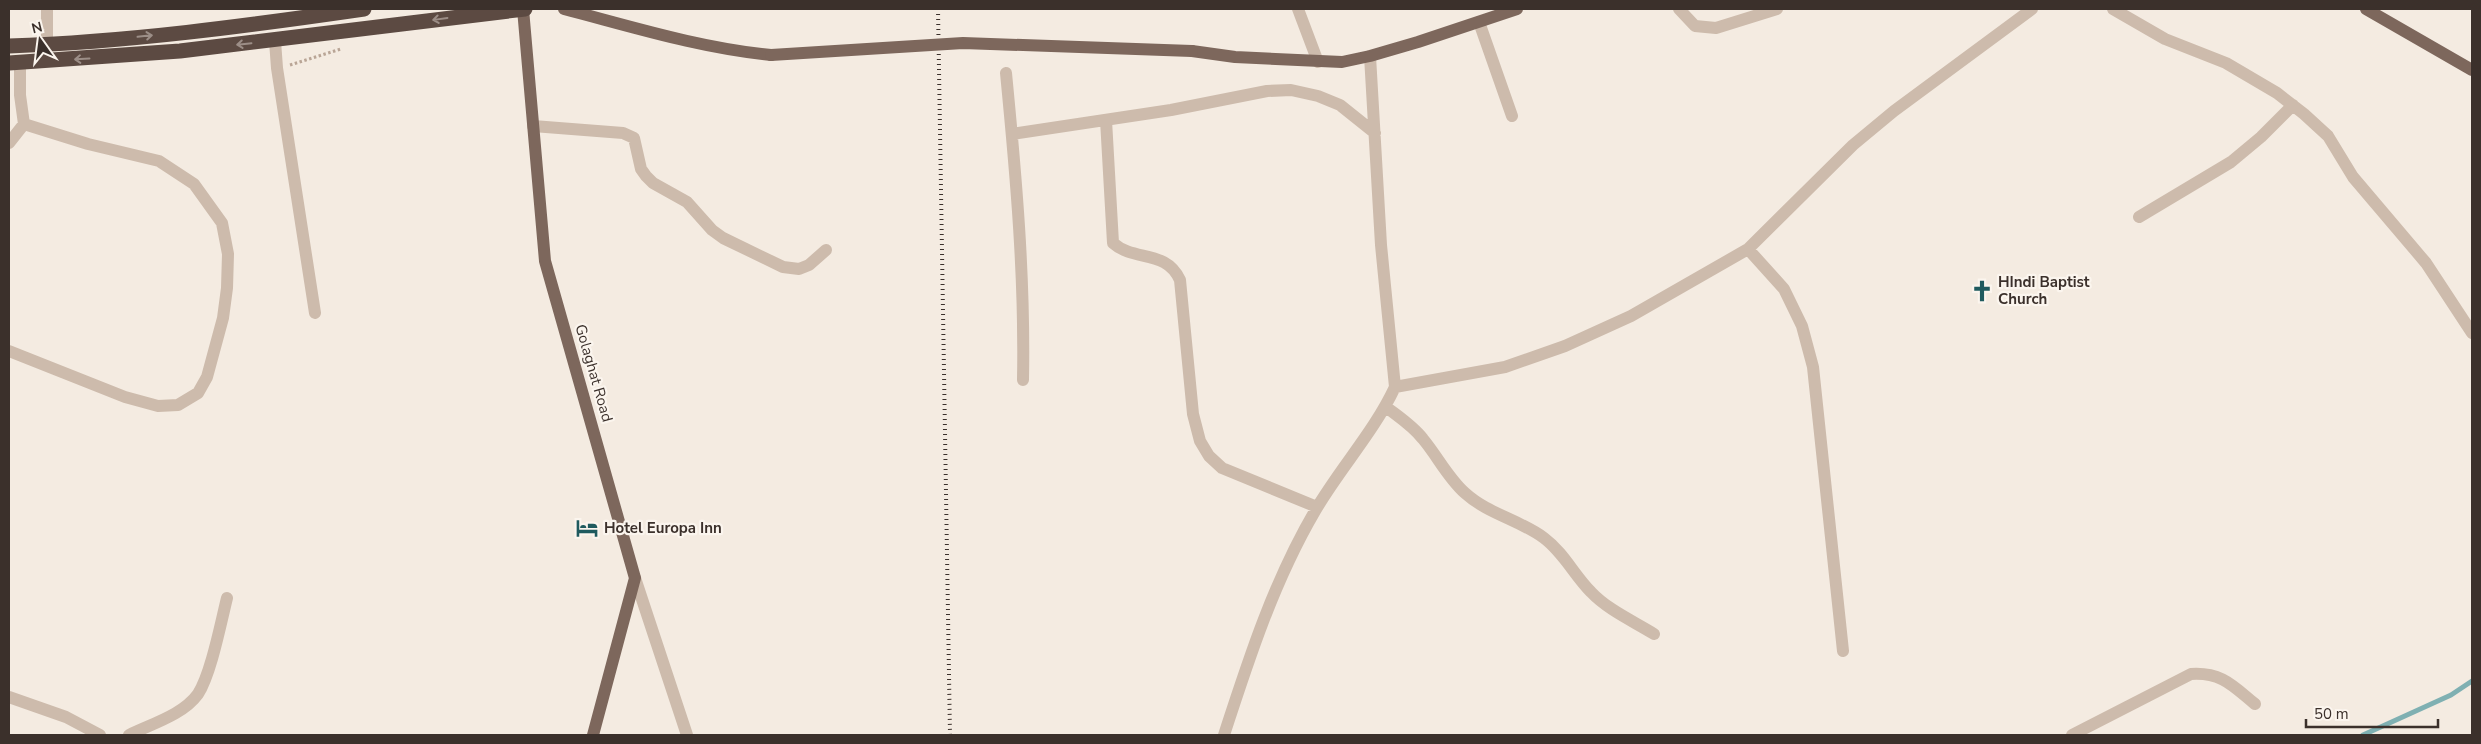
<svg xmlns="http://www.w3.org/2000/svg" width="2481" height="744" font-family="'Nunito Sans',sans-serif">
  <style>
    .lines { fill: none; stroke-linecap: round; stroke-linejoin: round }
    .stream { stroke: #7fb0b2; stroke-width: 5 }
    .path { stroke: #b9a596; stroke-width: 3; stroke-dasharray: 2.5 2.5; stroke-linecap: butt }
    .minor { stroke: #cdbbac; stroke-width: 12 }
    .major { stroke: #7d675c; stroke-width: 12 }
    .highway { stroke: #5c4a42; stroke-width: 15 }
    .rail { stroke: #3b302b; stroke-width: 4; stroke-dasharray: 1 4; stroke-linecap: butt }
    .major-bridge { stroke: #7d675c; stroke-width: 12 }
    .oneway { stroke: #9c8e87 }
    .labels { text-anchor: middle; dominant-baseline: central; stroke-width: 4.5; stroke-linejoin: round; paint-order: stroke }
    .poi-label { font-size: 15px; font-weight: bold; fill: #3b302b; stroke: #fbf5ee; text-anchor: start }
    .street-label { font-size: 15px; fill: #3b302b; stroke: #fbf5ee }
  </style>
  <rect width="100%" height="100%" fill="#f4ebe1"/>
  <g class="lines">
    <path class="stream" d="M2363,735L2451,695L2472,681"/>
    <path class="path" d="M290,65L341,49"/>
    <path class="minor" d="M1298,9L1318,62
      M1679,9L1695,26L1716,28L1777,9
      M2113,9L2165,39L2226,63L2277,93L2304,114L2328,136L2353,177L2426,263L2472,333
      M1479,22L1512,116
      M275,41L277,68L315,313
      M47,45V9
      M1006,73C1016,176 1025,277 1023,380
      M1106,120L1113,243C1134,262 1166,249 1180,280L1193,414L1200,441L1209,456L1222,468L1317,507
      M533,126L623,133L634,138L641,169L646,176L653,183L687,202L712,230L723,238L783,267L799,269L809,265L826,250
      M1012,134L1171,110L1267,91L1291,90L1318,96L1340,105L1375,133
      M9,143L24,124
      M2139,217L2231,162L2261,137L2293,105
      M1748,249L1784,289L1802,326L1813,367L1843,651
      M9,351L125,397L158,406L178,405L198,393L207,377L223,318L227,288L228,254L222,223L194,184L159,161L88,144L24,124L20,95V63
      M1395,387L1505,367L1565,346L1631,316L1748,249L1853,145L1894,111L2032,9
      M1386,407C1399,417 1413,426 1423,439C1438,457 1448,478 1465,493C1488,514 1520,520 1544,538C1564,553 1574,575 1591,592C1608,610 1633,621 1654,634
      M635,578L687,735
      M9,697L66,717L100,735
      M129,735C151,724 183,715 198,694C211,674 221,622 227,598
      M1224,735C1249,658 1274,581 1315,511C1340,468 1374,432 1395,387L1381,245L1370,56
      M2072,735L2191,674C2222,672 2233,686 2255,704"/>
    <path class="major" d="M523,9L545,261L635,578L593,735
      M564,9C633,27 700,48 771,55
      M2366,9L2472,70
      M1192,51L1235,57L1342,62L1370,56L1418,42L1517,9"/>
    <path class="highway" d="M9,46C128,42 246,26 364,9
      M9,63L180,51L525,9"/>
    <path class="rail" d="M938,9L950,735"/>
    <path class="major-bridge" d="M771,55L963,43L1192,51"/>
  </g>
  <defs><path id="oneway-shaft" d="M-6 0H5M1.5-3L5.5 0L1.5 3" fill="none" stroke-width="1.6" stroke-linecap="round" stroke-linejoin="round" transform="scale(1.25)"/></defs>
  <g class="oneway">
    <use href="#oneway-shaft" transform="translate(440 19) rotate(172)"/>
    <use href="#oneway-shaft" transform="translate(145 36) rotate(-6)"/>
    <use href="#oneway-shaft" transform="translate(244 44) rotate(174)"/>
    <use href="#oneway-shaft" transform="translate(82 59) rotate(177)"/>
  </g>
  <defs>
    <g id="church-bare" transform="scale(1.725)"><path d="M-1.2-6h2.4v3.5h3.3v2.4h-3.3V6h-2.4V-.1h-3.3v-2.4h3.3Z" fill="#1f5a5e" stroke="#fbf5ee" stroke-width="2.5" paint-order="stroke"/></g>
    <g id="hotel-bare" transform="scale(1.725)"><path d="M-6-4.5h1.5V1H6V5H4.5V3h-9V5H-6ZM-4 0a1.8 1.8 0 1 1 3.6 0ZM.5 0V-2.5h3Q6-2.5 6 0Z" fill="#1f5a5e" stroke="#fbf5ee" stroke-width="2.5" paint-order="stroke"/></g>
  </defs>
  <g fill-rule="evenodd">
    <use href="#church-bare" x="1982" y="291"/>
    <use href="#hotel-bare" x="587" y="528"/>
  </g>
  <g class="labels">
    <g class="poi-label">
      <text x="1998" y="282">HIndi Baptist<tspan x="1998" dy="17">Church</tspan></text>
      <text x="604" y="528">Hotel Europa Inn</text>
    </g>
    <g class="street-label">
      <text transform="translate(594 373) rotate(74)">Golaghat Road</text>
    </g>
  </g>
  <rect width="2481" height="744" fill="none" stroke="#3b302b" stroke-width="20"/>
  <g transform="translate(40 40) rotate(346)" stroke="#fbf5ee" stroke-width="4" paint-order="stroke">
  <path d="M0-4L9 19L0 12L-9 19Z" fill="#3b302b"/>
  <text y="-8" font-size="14" font-weight="bold" text-anchor="middle" fill="#3b302b">N</text>
  </g>
  <path d="M2306 719v8h132v-8" fill="none" stroke="#3b302b" stroke-width="2.5"/>
  <text x="2314" y="719" font-size="15" fill="#3b302b" stroke="#fbf5ee" stroke-width="4" paint-order="stroke">50 m</text>
</svg>
